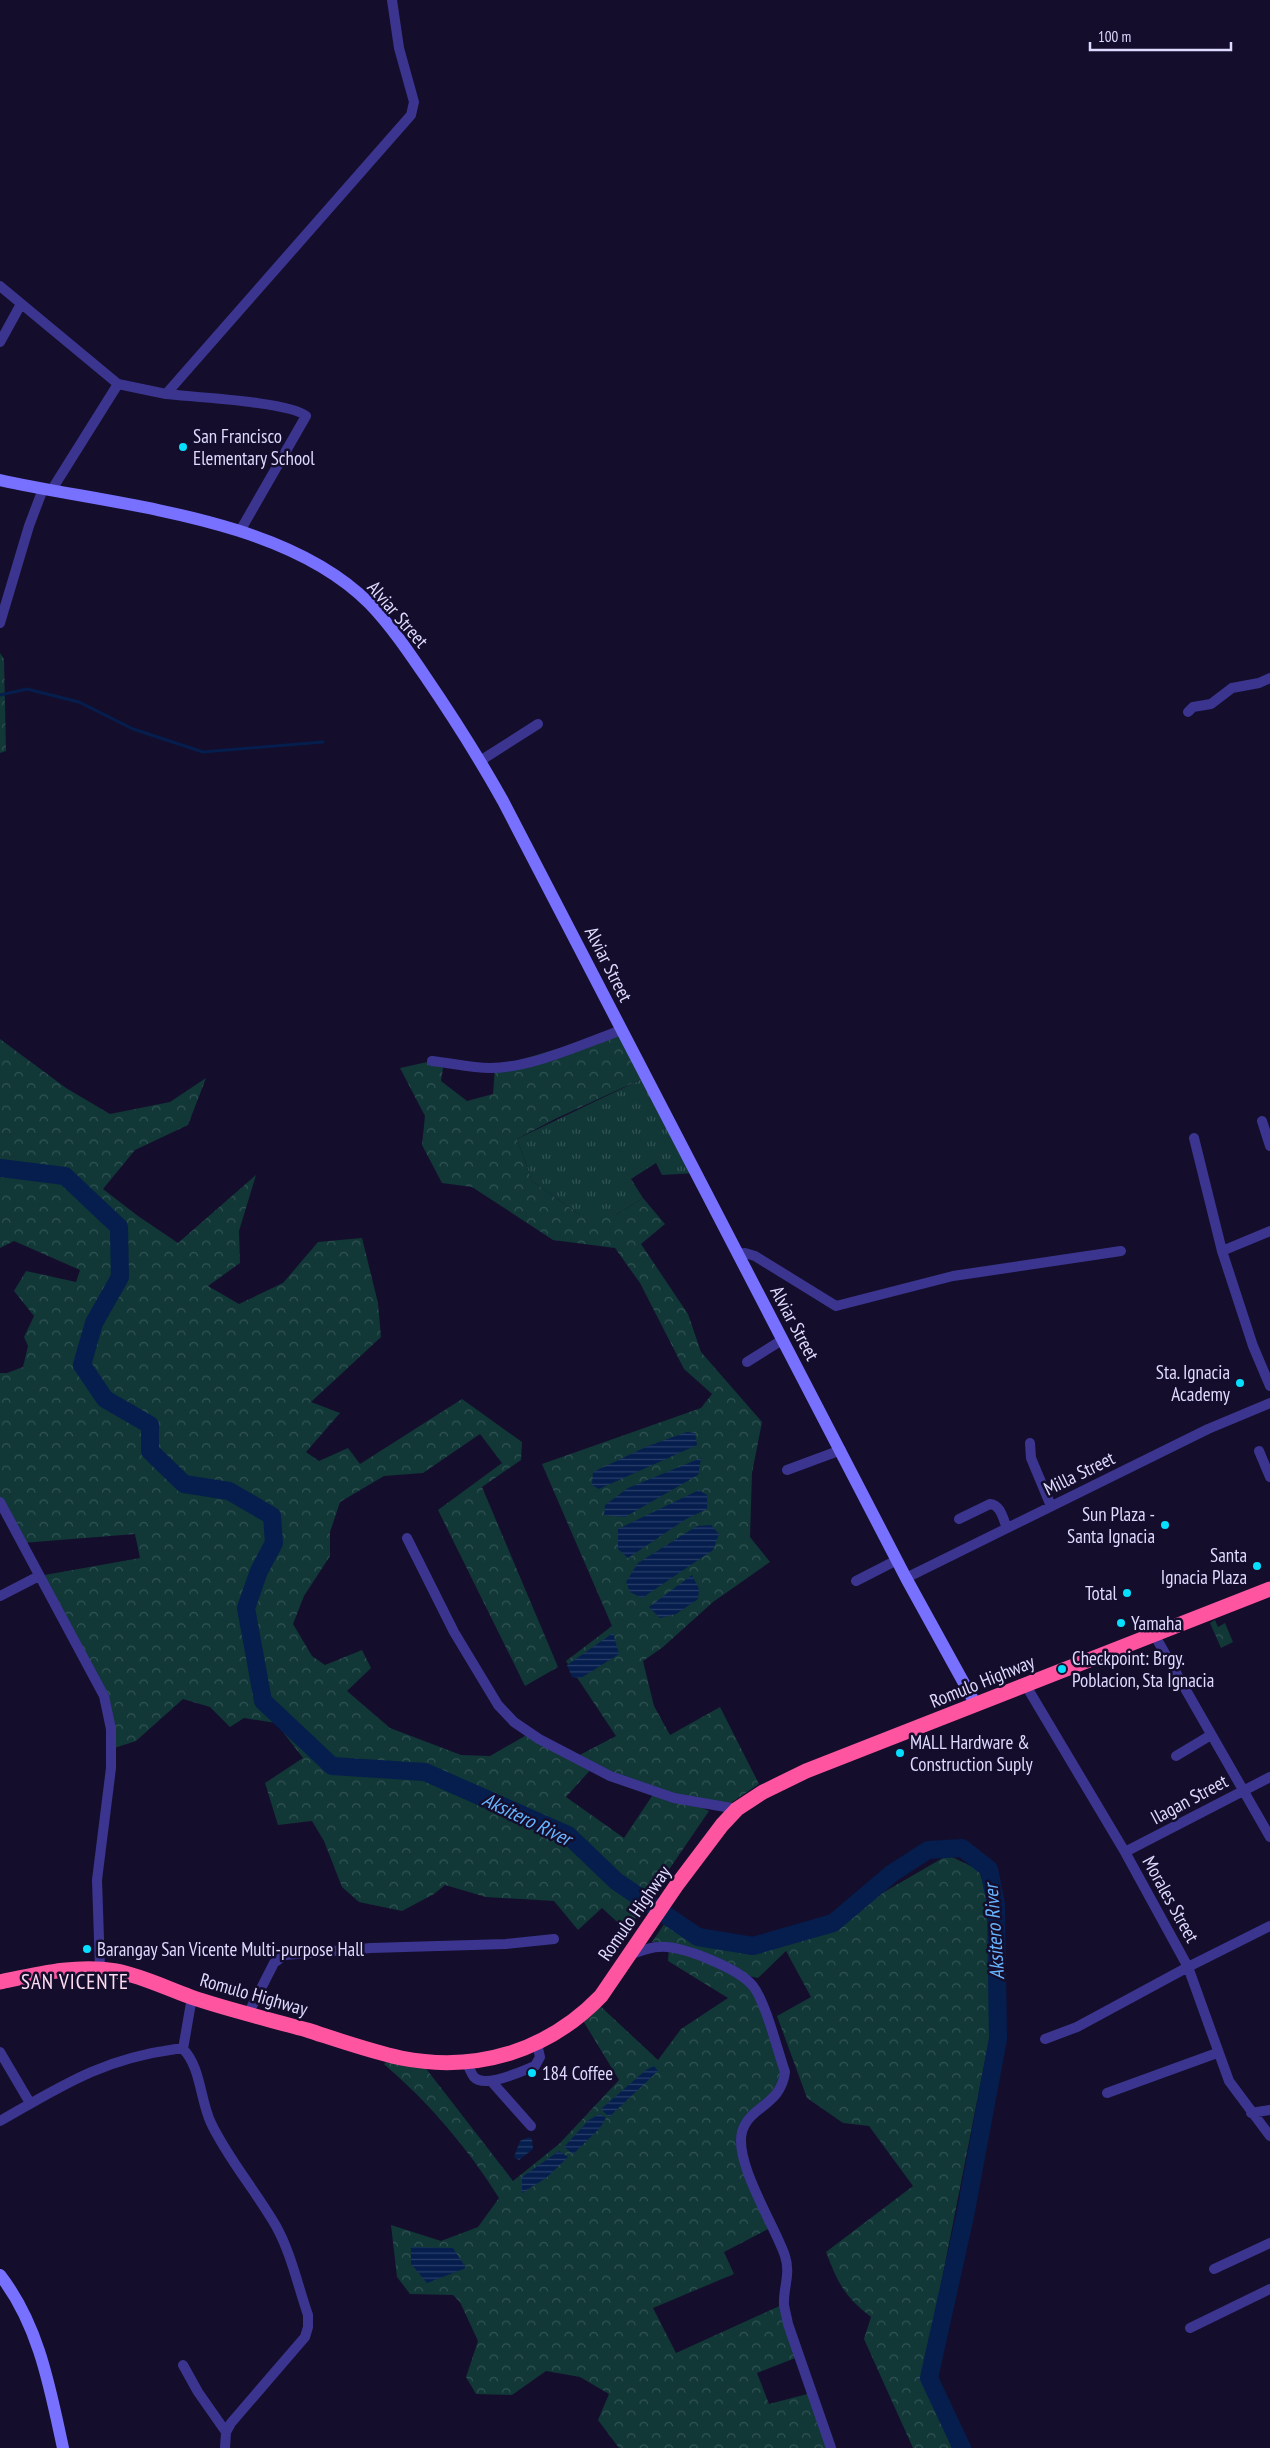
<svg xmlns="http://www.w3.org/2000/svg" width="1270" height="2448" font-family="'PT Sans Narrow',sans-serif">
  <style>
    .grass { fill: url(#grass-tufts) }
    .forest { fill: url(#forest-crowns); fill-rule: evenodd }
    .water { fill: url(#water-rules) }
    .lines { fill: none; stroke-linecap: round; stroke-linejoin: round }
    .stream { stroke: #051e4e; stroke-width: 3 }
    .river { stroke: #051e4e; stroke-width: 18 }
    .street { stroke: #3b3590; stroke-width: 10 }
    .secondary { stroke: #7871ff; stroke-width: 12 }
    .highway { stroke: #ff55a1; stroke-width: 15 }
    .poi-dot { fill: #06dfff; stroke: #140e2c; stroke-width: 2 }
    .labels { text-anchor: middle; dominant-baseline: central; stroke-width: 5; stroke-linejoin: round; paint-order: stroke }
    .poi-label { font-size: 19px; fill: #dfdaff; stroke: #140e2c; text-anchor: start }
    .street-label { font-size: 19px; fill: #dfdaff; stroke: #140e2c }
    .water-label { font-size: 20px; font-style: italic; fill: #68b5ff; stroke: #140e2c }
    .quarter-label { font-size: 21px; letter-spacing: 1px; fill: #ffdcf1; stroke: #140e2c }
  </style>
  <defs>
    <pattern id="grass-tufts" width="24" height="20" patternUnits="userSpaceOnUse" patternTransform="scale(1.25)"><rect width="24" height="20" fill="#113737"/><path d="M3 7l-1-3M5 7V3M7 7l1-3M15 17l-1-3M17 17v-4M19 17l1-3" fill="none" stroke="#335355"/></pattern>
    <pattern id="forest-crowns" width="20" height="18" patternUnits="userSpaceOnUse" patternTransform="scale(1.25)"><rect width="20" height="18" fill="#113737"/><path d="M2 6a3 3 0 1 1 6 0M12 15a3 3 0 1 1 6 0" fill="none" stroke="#335355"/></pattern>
    <pattern id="water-rules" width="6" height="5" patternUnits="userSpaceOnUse" patternTransform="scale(1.25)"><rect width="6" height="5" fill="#051e4e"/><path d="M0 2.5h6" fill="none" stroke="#293e69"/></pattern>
  </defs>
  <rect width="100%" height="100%" fill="#140e2c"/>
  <path class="grass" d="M646,1077L696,1173L662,1175L656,1163L631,1179L643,1198L616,1215H580L532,1181L517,1139Z"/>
  <path class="forest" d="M0,653L4,659L6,751L0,753Z
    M622,1030L646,1077L555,1119L517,1139L532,1181L580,1215H616L643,1198L665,1224L641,1244L688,1314L701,1352L762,1422L752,1473L750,1537L770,1562L713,1602L663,1647L643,1661L654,1706L670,1735L720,1707L759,1784L725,1807L690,1802L709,1811L627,1931L602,1908L578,1930L554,1901L486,1897L445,1885L434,1894L402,1911L359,1902L342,1887L324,1841L312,1821L278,1825L265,1783L303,1758L276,1723L244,1718L230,1727L210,1707L183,1699L136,1741L111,1749L104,1696L39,1576L140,1558L135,1534L22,1543L0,1500V1373H7L23,1367L28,1346L24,1337L34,1316L14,1291L26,1271L76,1282L80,1270L14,1241L0,1248V1039L66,1088L110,1114L170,1102L206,1078L188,1125L135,1150L103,1189L138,1216L178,1243L256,1175L239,1231L240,1263L208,1286L239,1304L283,1283L318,1242L362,1238L378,1303L381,1337L311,1402L340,1413L306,1452L319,1461L348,1448L360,1464L462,1399L522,1442L521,1460L482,1487L558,1667L525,1686L438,1510L502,1463L480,1434L423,1473L384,1476L340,1502L330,1532V1556L304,1596L293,1624L312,1656L325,1665L362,1650L371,1668L347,1691L390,1728L461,1755L490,1756L530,1733L574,1758L616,1736L566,1661L612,1626L542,1464L701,1408L712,1394L684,1369L640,1283L615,1248L553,1240L472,1187L442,1183L422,1145L425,1116L400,1068L432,1061L444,1062L441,1081L467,1101L493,1094L495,1067ZM593,1767L654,1793L624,1838L566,1797Z
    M1215,1620L1218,1627L1225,1623L1233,1642L1221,1648L1210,1623Z
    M948,1855L979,1870L989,1902L990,2035L923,2376L952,2448H913L864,2339L871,2317C844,2296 838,2283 826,2252L913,2186L869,2126L843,2123L807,2098L777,2016L811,1997L786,1951L758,1978L739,1974L752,1985L784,2082L749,2119L742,2144L772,2227L724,2252L734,2274L653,2308L676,2353L784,2304L798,2357L757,2373L769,2404L811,2393L833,2448H619L598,2420L609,2394L580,2377L546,2371L512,2395L476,2394L466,2377L478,2341L460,2302L453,2295L410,2294L397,2277L391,2225L441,2241L478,2227L499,2198C468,2148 429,2103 384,2064L393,2055L424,2066L513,2181L559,2144L619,2080L582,2019L598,2004L658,2060L681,2029L728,1998L668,1961L669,1947L652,1942L667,1920L698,1937L753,1946L827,1925Z"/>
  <path class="water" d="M687,1432L695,1433L697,1445L599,1489L592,1485L593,1472L648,1446Z
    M701,1458L698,1475L625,1517L604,1515L605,1505L628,1488Z
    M699,1490L707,1495V1509L686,1519L628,1558L618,1549V1529Z
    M711,1525L719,1534L713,1550L642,1598L630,1592L626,1582L638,1563L697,1526Z
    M692,1575L699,1589L698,1599L676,1614L660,1618L649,1607Z
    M613,1633L619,1654L581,1678L572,1677L567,1665Z
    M654,2066L658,2071L609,2117L601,2109L646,2070Z
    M600,2114L606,2118L600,2128L573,2154L564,2147L589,2120Z
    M529,2137L532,2139L533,2149L519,2160L514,2157L520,2141Z
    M559,2151L568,2157L546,2178L522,2193V2177Z
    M411,2247L453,2248L466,2268L427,2283L411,2264Z"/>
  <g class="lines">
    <path class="stream" d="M0,695L27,689L79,702L133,729L203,752L323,742"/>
    <path class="river" d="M0,1168L65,1176L119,1227L120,1277L94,1323L82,1365L105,1399L150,1425V1451L184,1484L229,1491L272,1516L274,1543L259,1571L246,1608L263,1701L332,1766L425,1772L568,1835L616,1881L698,1937L753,1946L833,1923L891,1874L928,1850L962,1848L989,1869L996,1904L998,2039L965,2216L929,2378L962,2448"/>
    <path class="street" d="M0,286L118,384L51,491
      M0,342L21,304
      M118,384L166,394L411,115L414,102L399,48L392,0
      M166,394C192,397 291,402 306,416L240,531
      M0,623L29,526L43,489
      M1188,712L1193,707L1211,704L1232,688L1259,683L1270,678
      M480,761L538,724
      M432,1061C451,1063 471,1068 490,1068C532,1068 582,1044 622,1030
      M1262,1121L1270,1146
      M1194,1138L1222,1251L1270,1231
      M1222,1251L1253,1346L1270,1386
      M737,1254L745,1253L755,1256L836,1306L953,1276L1121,1251
      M747,1362L782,1340
      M1030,1443L1031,1458L1051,1506
      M1259,1451L1270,1477
      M787,1470L841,1450
      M0,1502L104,1696L111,1729V1768L97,1880L100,1969
      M959,1519L990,1504C1001,1505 1003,1519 1007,1528
      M407,1538L454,1632L498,1705L514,1722L539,1739L610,1776L674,1798L737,1809
      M906,1578L1208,1429L1270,1403
      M856,1581L897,1560
      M0,1596L39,1576
      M1155,1636L1270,1837
      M1025,1684L1125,1852L1188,1967L1229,2081L1270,2136
      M1176,1756L1211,1735
      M1125,1852L1270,1777
      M629,1955C639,1952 649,1947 659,1947C681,1945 738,1968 753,1986C766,2003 777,2049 785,2072C781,2106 749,2106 742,2132C734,2163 775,2226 785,2256C791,2274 783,2288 784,2305C785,2311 787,2318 788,2324L831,2448
      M248,2014L274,1963L285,1955L371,1948L506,1944L554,1939
      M1045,2039L1077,2027L1188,1967L1270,1926
      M183,2049L192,1997
      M0,2052L30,2103
      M466,2062C469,2067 471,2073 474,2077C485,2089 522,2071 535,2066L540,2057L537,2044
      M491,2081L531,2126
      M1107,2093L1217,2053
      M1251,2113L1270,2110
      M0,2121C63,2085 102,2059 176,2049H183C201,2067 200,2100 211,2123C228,2159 256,2191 276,2226C291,2253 298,2286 308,2315V2327L305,2337L231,2423L226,2432L225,2448
      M1214,2269L1270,2243
      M1190,2328L1270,2289
      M183,2365L198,2392L226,2432"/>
    <path class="secondary" d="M0,480C117,506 283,516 370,604C391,626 408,651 425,676C453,717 479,758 503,801L906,1578L976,1705
      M0,2275C39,2325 50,2388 63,2448"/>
    <path class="highway" d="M0,1982C38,1974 77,1964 116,1971C142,1976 166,1988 191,1997C229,2010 268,2019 307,2030C338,2040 369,2051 401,2058C477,2073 548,2051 601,1996L676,1886L722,1825L737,1809L763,1792L806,1771L1270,1589"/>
  </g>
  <g class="poi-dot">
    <circle cx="183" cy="447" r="5"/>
    <circle cx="1240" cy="1383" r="5"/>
    <circle cx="1165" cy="1525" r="5"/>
    <circle cx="1257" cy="1566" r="5"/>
    <circle cx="1127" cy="1593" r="5"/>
    <circle cx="1121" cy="1623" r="5"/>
    <circle cx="1062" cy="1669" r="5"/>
    <circle cx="900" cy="1753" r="5"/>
    <circle cx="87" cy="1949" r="5"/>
    <circle cx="532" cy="2073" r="5"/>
  </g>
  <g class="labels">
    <g class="poi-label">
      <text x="193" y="436">San Francisco<tspan x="193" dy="22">Elementary School</tspan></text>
      <text x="1230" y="1372" text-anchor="end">Sta. Ignacia<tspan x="1230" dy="22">Academy</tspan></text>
      <text x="1155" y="1514" text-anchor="end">Sun Plaza -<tspan x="1155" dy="22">Santa Ignacia</tspan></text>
      <text x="1247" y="1555" text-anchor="end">Santa<tspan x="1247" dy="22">Ignacia Plaza</tspan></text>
      <text x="1117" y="1593" text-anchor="end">Total</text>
      <text x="1131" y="1623">Yamaha</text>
      <text x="1072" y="1658">Checkpoint: Brgy.<tspan x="1072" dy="22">Poblacion, Sta Ignacia</tspan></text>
      <text x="910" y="1742">MALL Hardware &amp;<tspan x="910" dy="22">Construction Suply</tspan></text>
      <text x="97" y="1949">Barangay San Vicente Multi-purpose Hall</text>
      <text x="542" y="2073">184 Coffee</text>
    </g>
    <g class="street-label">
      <text transform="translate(398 614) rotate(49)">Alviar Street</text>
      <text transform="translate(609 964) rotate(63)">Alviar Street</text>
      <text transform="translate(795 1323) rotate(62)">Alviar Street</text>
      <text transform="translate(1079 1473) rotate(-26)">Milla Street</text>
      <text transform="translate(982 1681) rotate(-22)">Romulo Highway</text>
      <text transform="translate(1189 1799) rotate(-28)">Ilagan Street</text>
      <text transform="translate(1171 1899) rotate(61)">Morales Street</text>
      <text transform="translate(634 1913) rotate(-55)">Romulo Highway</text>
      <text transform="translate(254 1994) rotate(16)">Romulo Highway</text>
    </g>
    <g class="water-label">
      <text transform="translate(527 1819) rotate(26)">Aksitero River</text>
      <text transform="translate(994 1932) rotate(-94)">Aksitero River</text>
    </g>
    <g class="quarter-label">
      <text x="75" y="1981">SAN VICENTE</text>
    </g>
  </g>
  <path d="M1090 42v8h141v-8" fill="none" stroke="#dfdaff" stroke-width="2.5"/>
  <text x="1098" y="42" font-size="15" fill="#dfdaff" stroke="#140e2c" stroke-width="4" paint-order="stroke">100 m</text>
</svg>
